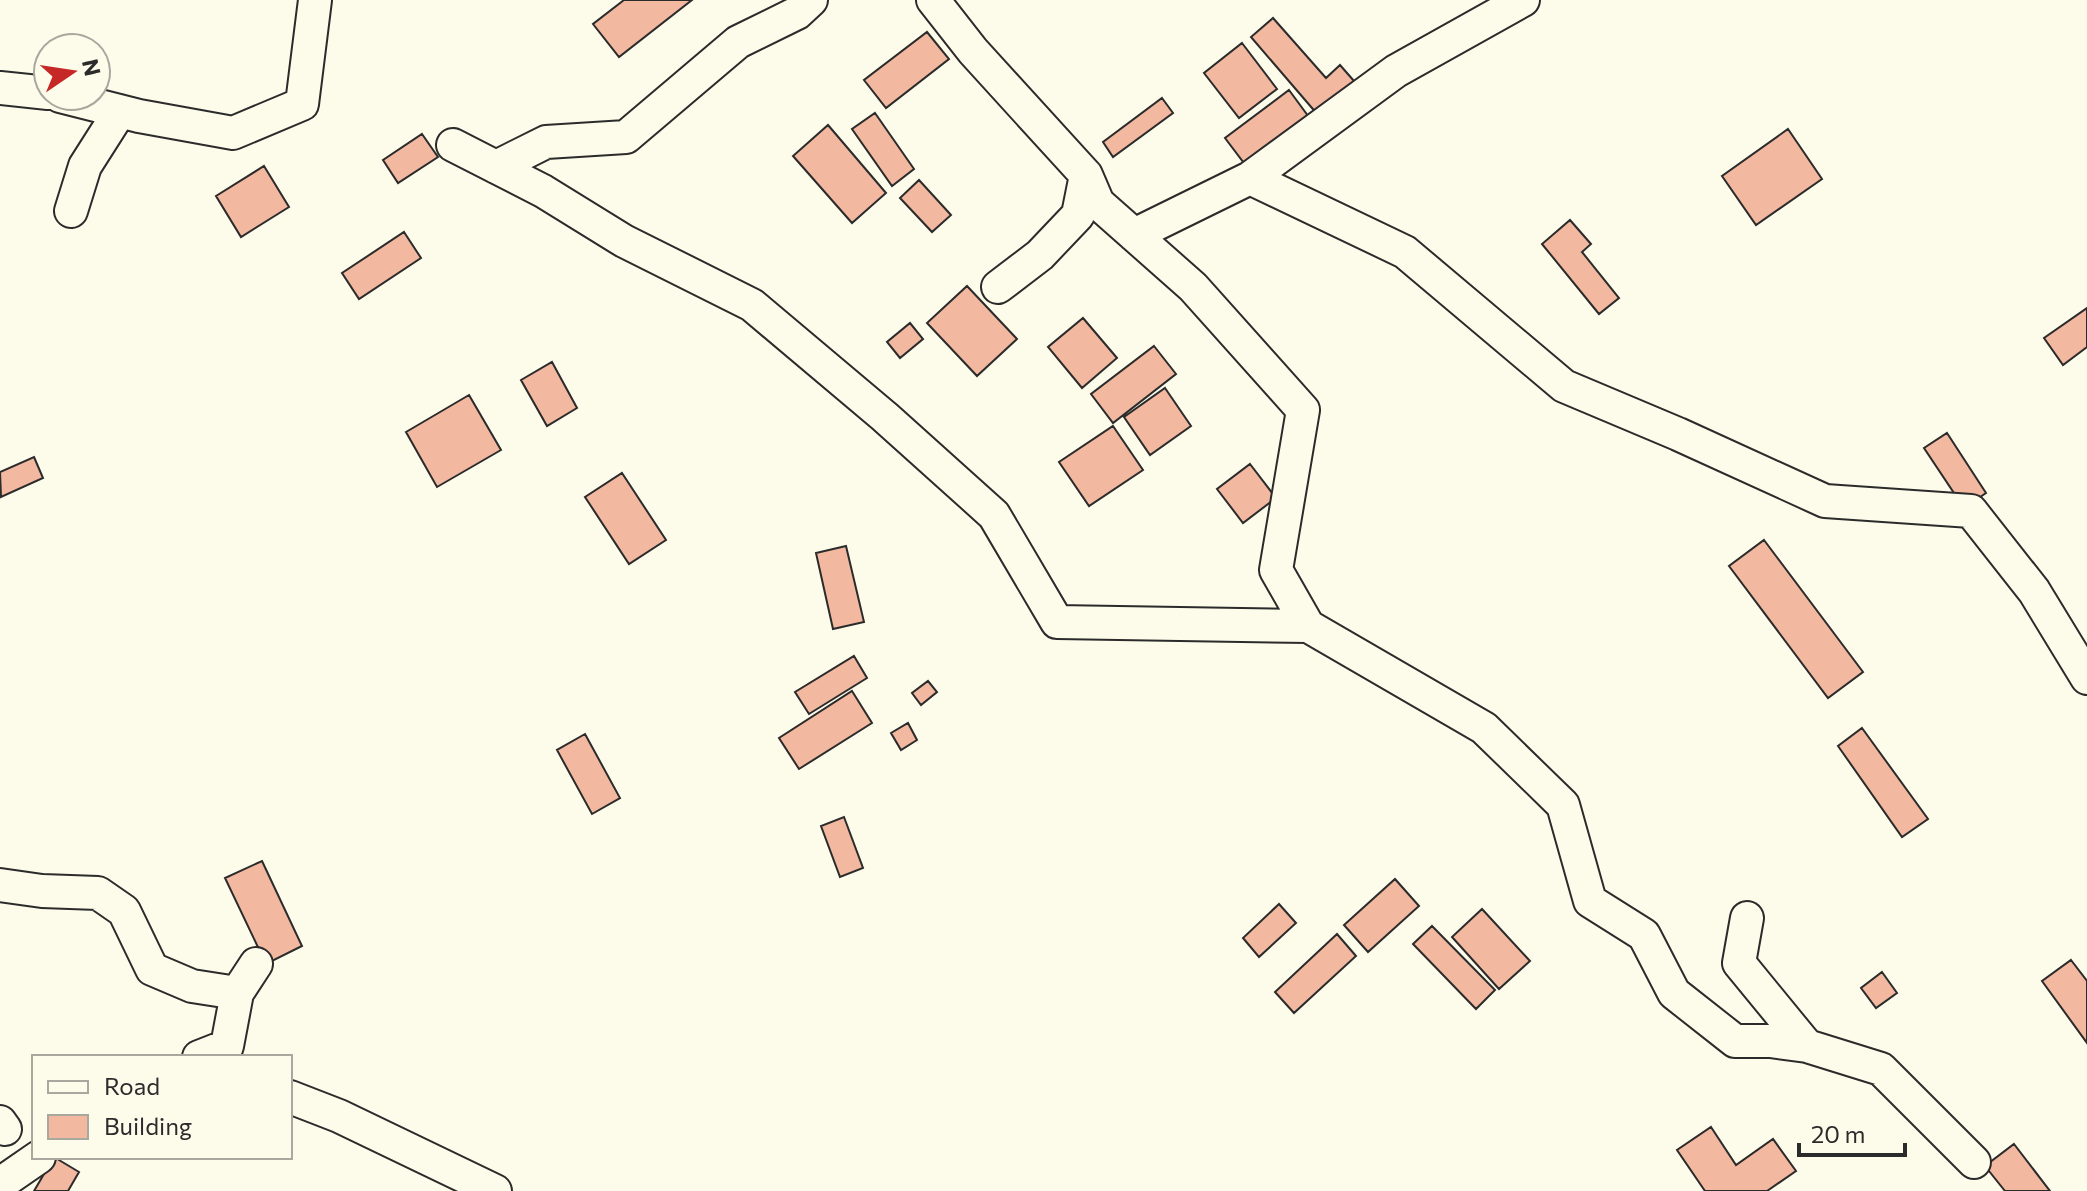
<svg xmlns="http://www.w3.org/2000/svg" width="2087" height="1191" font-family="Commissioner,sans-serif">
  <style>
    .building { fill: #f2b8a0; stroke: #2b2b2b; stroke-width: 2 }
    .lines { fill: none; stroke-linecap: round; stroke-linejoin: round }
    .street-casing { stroke: #2b2b2b; stroke-width: 36 }
    .street { stroke: #fdfbea; stroke-width: 32 }
  </style>
  <rect width="100%" height="100%" fill="#fdfbea"/>
  <path class="building" d="M624,0H692L619,57L593,24Z
    M1273,18L1326,78L1340,65L1361,89L1324,122L1251,37Z
    M927,32L949,59L886,108L864,80Z
    M1242,43L1277,89L1239,118L1204,73Z
    M1289,90L1314,124L1250,171L1225,138Z
    M1162,98L1173,113L1113,157L1103,142Z
    M875,113L914,169L892,186L852,129Z
    M828,125L886,193L852,223L793,156Z
    M1788,129L1822,179L1756,225L1722,176Z
    M422,134L438,157L398,183L383,160Z
    M264,166L289,207L241,237L216,196Z
    M919,180L951,215L932,232L900,198Z
    M1570,220L1591,244L1582,252L1619,298L1599,314L1542,244Z
    M404,232L421,258L359,299L342,273Z
    M967,286L1017,339L977,376L927,323Z
    M2087,308V347L2063,365L2044,338Z
    M1083,318L1117,358L1082,388L1048,347Z
    M910,323L923,339L900,358L887,342Z
    M1154,346L1176,374L1113,423L1091,394Z
    M552,362L577,408L547,426L521,380Z
    M1165,388L1191,426L1150,455L1124,417Z
    M469,395L501,450L437,487L406,432Z
    M1113,426L1143,470L1089,506L1059,462Z
    M1947,433L1986,493L1964,508L1924,448Z
    M34,457L43,478L1,497L0,472Z
    M1250,464L1276,498L1243,523L1217,489Z
    M622,473L666,540L629,564L585,497Z
    M1764,540L1863,672L1828,698L1729,566Z
    M846,546L864,622L833,629L816,553Z
    M854,656L867,678L809,714L795,692Z
    M928,681L937,692L921,705L912,693Z
    M852,691L872,723L799,769L779,738Z
    M908,723L917,740L901,750L891,733Z
    M1862,728L1928,819L1902,837L1838,746Z
    M585,734L620,798L592,814L557,750Z
    M844,817L863,868L840,877L821,826Z
    M262,861L302,946L266,964L225,878Z
    M1395,879L1419,906L1368,952L1344,925Z
    M1279,904L1296,923L1259,957L1243,938Z
    M1482,909L1530,961L1499,989L1452,937Z
    M1432,926L1495,990L1476,1009L1413,944Z
    M1337,934L1356,956L1294,1013L1275,992Z
    M2071,960L2087,981V1043L2042,981Z
    M1882,972L1897,993L1876,1008L1861,988Z
    M1711,1127L1736,1165L1773,1139L1796,1171L1767,1191H1705L1677,1150Z
    M2014,1144L2050,1191H2005L1985,1166Z
    M54,1157L79,1172L68,1191H34Z"/>
  <g class="lines">
    <g class="street-casing">
      <path id="street" d="M933,0L973,51L1086,175L1098,203L1193,287L1303,410L1276,570L1308,626
        M0,88L48,93
        M60,96L139,116L233,133L302,104L315,0
        M453,145L543,191L624,241L752,305L885,417L994,515L1057,622L1308,626L1484,728L1563,805L1590,901L1644,935L1674,993L1735,1041H1770L1807,1046
        M496,167L546,142L626,137L738,42L797,13L811,0
        M1250,178L1396,71L1523,0
        M71,211L85,166L120,111
        M1134,235L1250,178L1405,252L1564,386L1678,434L1825,501L1971,511L2034,591L2087,678
        M998,287L1040,255L1078,215L1086,175
        M0,885L42,891L98,893L124,911L152,969L192,986L237,993
        M1747,918L1739,963L1807,1046L1881,1069L1974,1162
        M199,1057L227,1046L237,993L256,964
        M290,1097L339,1116L495,1191
        M0,1122L5,1129
        M0,1184L39,1157"/>
    </g>
    <use href="#street" class="street"/>
  </g>
  <rect x="32" y="1055" width="260" height="104" fill="#fdfbea" stroke="#a9a89e" stroke-width="2"/>
  <rect x="48" y="1081" width="40" height="12" fill="#fdfbea" stroke="#a9a89e" stroke-width="2"/>
  <text x="104" y="1095" font-size="24" fill="#2b2b2b">Road</text>
  <rect x="48" y="1115" width="40" height="24" fill="#f2b8a0" stroke="#a9a89e" stroke-width="2"/>
  <text x="104" y="1135" font-size="24" fill="#2b2b2b">Building</text>
  <g transform="translate(72 72) rotate(77)"><circle r="38" fill="#fdfbea" stroke="#a9a89e" stroke-width="2"/>
  <path d="M0-6L14 30L0 20L-14 30Z" fill="#c62828"/>
  <text y="-12" font-size="22" font-weight="bold" text-anchor="middle" fill="#2b2b2b">N</text>
  </g>
  <path d="M1799 1143v12h106v-12" fill="none" stroke="#2b2b2b" stroke-width="4"/>
  <text x="1811" y="1143" font-size="24" fill="#2b2b2b" stroke="#fdfbea" stroke-width="6" paint-order="stroke">20 m</text>
</svg>
